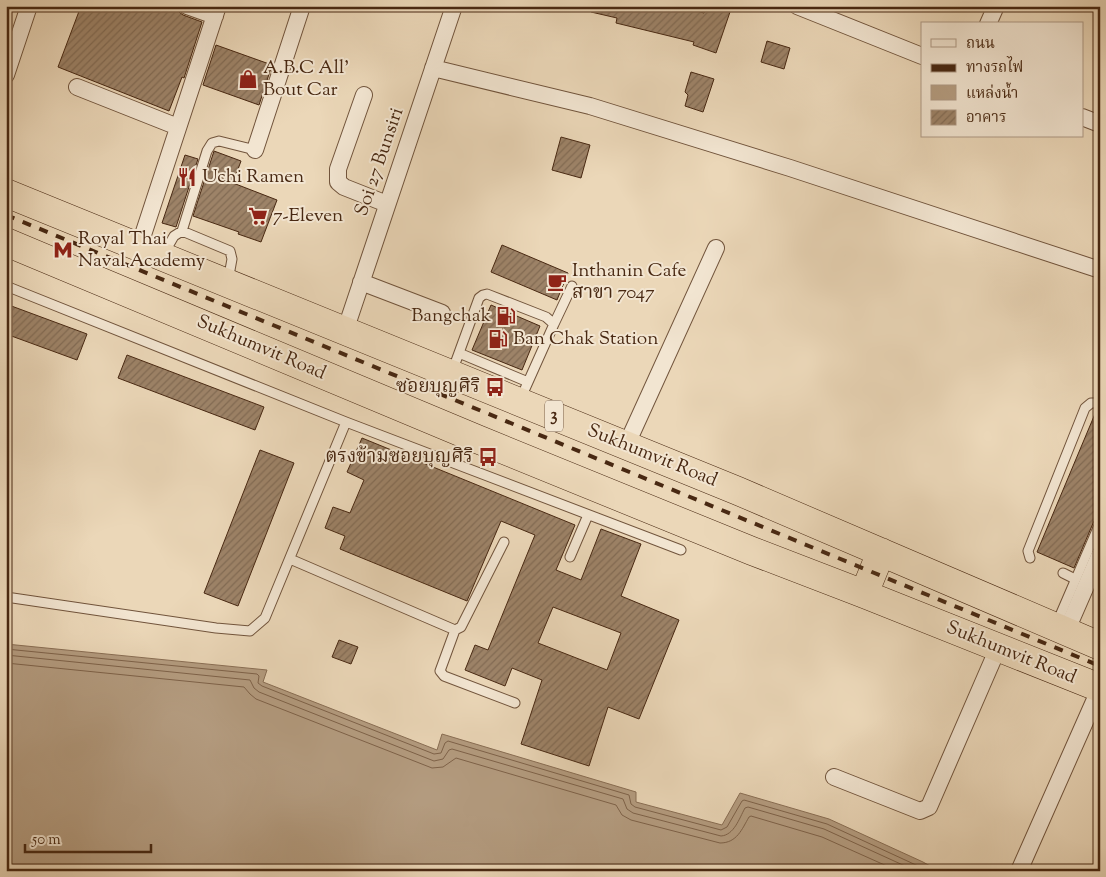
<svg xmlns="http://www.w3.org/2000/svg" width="1106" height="877" font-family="'Sorts Mill Goudy','Noto Serif Thai',serif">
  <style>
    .water { fill: #b49c80; stroke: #896e54 }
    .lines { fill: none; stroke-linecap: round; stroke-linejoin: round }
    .shore { stroke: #7e6249; stroke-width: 1 }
    .building { fill: url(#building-hatch); stroke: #482812; fill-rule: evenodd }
    .lane-casing { stroke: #71543c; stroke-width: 11 }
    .street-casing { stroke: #71543c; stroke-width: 18 }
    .highway-casing { stroke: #482812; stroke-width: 29 }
    .lane { stroke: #f2e5d1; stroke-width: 9 }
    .street { stroke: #f2e5d1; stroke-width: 16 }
    .highway { stroke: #ebd7b8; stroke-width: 28 }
    .rail { stroke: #482812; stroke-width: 4; stroke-dasharray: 9 9; stroke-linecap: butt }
    .labels { text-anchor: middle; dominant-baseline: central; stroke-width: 4; stroke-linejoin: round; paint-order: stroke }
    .shield { fill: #f2e5d1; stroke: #7b614b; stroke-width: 1 }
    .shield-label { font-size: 18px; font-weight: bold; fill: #482812 }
    .poi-label { font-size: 19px; fill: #482812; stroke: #f2e5d1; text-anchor: start }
    .street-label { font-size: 19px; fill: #482812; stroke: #f2e5d1 }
  </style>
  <defs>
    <pattern id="building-hatch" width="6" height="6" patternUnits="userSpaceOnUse" patternTransform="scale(1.25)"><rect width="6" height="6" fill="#9d8368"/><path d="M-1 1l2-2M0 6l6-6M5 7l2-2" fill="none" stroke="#826b54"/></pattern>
  </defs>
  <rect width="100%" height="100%" fill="#ebd7b8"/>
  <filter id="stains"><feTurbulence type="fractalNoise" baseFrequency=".004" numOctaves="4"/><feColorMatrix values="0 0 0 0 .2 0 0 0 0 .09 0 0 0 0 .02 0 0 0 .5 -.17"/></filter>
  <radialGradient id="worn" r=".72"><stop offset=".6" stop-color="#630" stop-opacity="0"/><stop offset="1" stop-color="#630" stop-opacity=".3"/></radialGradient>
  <path class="water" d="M6,644L267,670L263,682L437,750L442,734L636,792V802L722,825L740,793L829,819L923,862L939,871H6Z"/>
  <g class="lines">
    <path class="shore" d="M6,649L257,674L259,676L258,683L262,686L434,754L441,753L445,743L448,741L629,795L631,804L635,807L721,830L727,827L742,801L744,800L827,824L929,871
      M6,655L250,680L254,688L259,692L434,761L443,759L449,750L452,749L623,799L627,809L633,813L721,836C734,835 739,819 745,808L748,807L824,829L916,871
      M6,663L244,687L250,694L256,699L432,768L443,767L456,758L616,805L622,815L631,820L720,843C737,843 742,829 749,817L751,816L822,837L898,871"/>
  </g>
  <path class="building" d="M81,6H177L179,12L183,15L202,22L184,78L182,77L169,111L58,67Z
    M592,6H678L704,13L706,6H723L731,9L716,53L693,45L694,42L616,23L617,18L591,12Z
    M767,41L790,48L784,69L761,62Z
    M216,45L272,65L259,105L203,85Z
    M691,72L714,79L703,112L685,106L688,95L685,92Z
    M561,137L590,145L581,178L552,170Z
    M214,151L241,161L233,183L277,200L261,242L238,234L239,232L193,216Z
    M185,155L198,159L176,227L162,223Z
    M502,245L568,273L557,300L491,272Z
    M6,304L87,334L77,360L6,334Z
    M491,305L540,326L522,370L472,350Z
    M127,355L264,407L255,430L118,378Z
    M1097,409H1100V516L1094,521L1074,568L1037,552Z
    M362,438L575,525L556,570L581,580L601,529L641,544L621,596L679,620L639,719L608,707L589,766L521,744L542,680L512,668L505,686L465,670L475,645L488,650L535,535L501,521L467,601L340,549L345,536L325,528L333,507L350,513L364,480L347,472ZM553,607L621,633L607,670L538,643Z
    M260,450L294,463L238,606L204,593Z
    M339,640L358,647L351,664L332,657Z"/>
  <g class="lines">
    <g class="lane-casing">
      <path id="lane" d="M182,231L207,151L212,143L219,141L255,150
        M163,255L174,236L182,231L230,251L232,259L228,281
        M6,286L346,422L681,550
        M554,324L572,286
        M459,353L528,382
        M452,372L479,298L483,295L487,294L546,317L554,324L520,400
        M570,557L588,515
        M1030,558L1028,551L1085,408L1091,403H1100
        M290,559L455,630L461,627L504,542
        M1063,573L1075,579
        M6,597L216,628L250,631L265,618L346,422
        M1056,625L1100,523
        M455,630L440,671L444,676L515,703"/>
    </g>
    <g class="street-casing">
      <path id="street" d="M187,6L215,16
        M797,6L922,56
        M988,24L996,6
        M433,68L590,106L790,168L1100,270
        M6,75L29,6
        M77,87L178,127
        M364,95L338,169V182L344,187L387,204
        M1082,117L1100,124
        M255,150L302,6
        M139,247L218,6
        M361,282L442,313
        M345,331L454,6
        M626,446L716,248
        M1066,632L1100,554
        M834,777L920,811L929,807L998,648
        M1019,871L1100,688"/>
    </g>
    <g class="highway-casing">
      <path id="highway" d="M6,193L738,491L1100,646
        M6,242L477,439L752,551L864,594L1100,688
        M864,594L881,552"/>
    </g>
    <use href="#lane" class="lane"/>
    <use href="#street" class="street"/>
    <use href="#highway" class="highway"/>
    <path class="rail" d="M6,215L1100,666"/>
  </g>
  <defs>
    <g id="shop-bare" transform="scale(1.5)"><path d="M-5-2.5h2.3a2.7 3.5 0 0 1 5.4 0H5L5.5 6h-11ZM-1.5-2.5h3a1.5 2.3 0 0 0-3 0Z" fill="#8f2418" stroke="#f2e5d1" stroke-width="2.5" paint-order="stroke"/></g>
    <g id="restaurant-bare" transform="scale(1.5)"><path d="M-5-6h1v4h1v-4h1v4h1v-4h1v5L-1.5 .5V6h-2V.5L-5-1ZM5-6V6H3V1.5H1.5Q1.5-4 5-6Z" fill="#8f2418" stroke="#f2e5d1" stroke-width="2.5" paint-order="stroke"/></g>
    <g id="supermarket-bare" transform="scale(1.5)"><path d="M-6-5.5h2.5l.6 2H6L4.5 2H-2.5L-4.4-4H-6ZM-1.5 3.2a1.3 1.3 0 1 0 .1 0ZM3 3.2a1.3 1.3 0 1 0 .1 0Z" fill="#8f2418" stroke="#f2e5d1" stroke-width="2.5" paint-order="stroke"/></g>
    <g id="metro-bare" transform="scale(1.5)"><path d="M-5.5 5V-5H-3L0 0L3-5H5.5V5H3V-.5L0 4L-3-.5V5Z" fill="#8f2418" stroke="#f2e5d1" stroke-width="2.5" paint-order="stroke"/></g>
    <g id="cafe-bare" transform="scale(1.5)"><path d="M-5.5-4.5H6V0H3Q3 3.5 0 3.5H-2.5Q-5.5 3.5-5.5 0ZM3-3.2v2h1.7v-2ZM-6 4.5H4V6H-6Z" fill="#8f2418" stroke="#f2e5d1" stroke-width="2.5" paint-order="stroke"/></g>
    <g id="fuel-bare" transform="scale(1.5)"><path d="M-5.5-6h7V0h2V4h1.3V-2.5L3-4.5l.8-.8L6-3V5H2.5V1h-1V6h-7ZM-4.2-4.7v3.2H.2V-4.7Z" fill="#8f2418" stroke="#f2e5d1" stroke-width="2.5" paint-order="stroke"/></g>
    <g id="bus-bare" transform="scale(1.5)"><path d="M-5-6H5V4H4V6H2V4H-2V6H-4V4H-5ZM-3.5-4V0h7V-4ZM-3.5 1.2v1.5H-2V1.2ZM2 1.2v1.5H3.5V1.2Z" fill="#8f2418" stroke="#f2e5d1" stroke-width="2.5" paint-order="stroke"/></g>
  </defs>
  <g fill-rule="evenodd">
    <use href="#shop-bare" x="248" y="79"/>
    <use href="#restaurant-bare" x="187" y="177"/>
    <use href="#supermarket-bare" x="258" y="216"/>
    <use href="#metro-bare" x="63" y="250"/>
    <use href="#cafe-bare" x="557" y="282"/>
    <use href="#fuel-bare" x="506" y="316"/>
    <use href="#fuel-bare" x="498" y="339"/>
    <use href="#bus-bare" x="495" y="387"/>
    <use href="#bus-bare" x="488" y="457"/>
  </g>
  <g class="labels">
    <rect class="shield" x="545" y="400.5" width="18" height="31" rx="4"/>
    <g class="shield-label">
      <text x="554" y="416">3</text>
    </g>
    <g class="poi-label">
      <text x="263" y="68">A.B.C All'<tspan x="263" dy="22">Bout Car</tspan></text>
      <text x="202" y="177">Uchi Ramen</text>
      <text x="273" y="216">7-Eleven</text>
      <text x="78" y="239">Royal Thai<tspan x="78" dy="22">Naval Academy</tspan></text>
      <text x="572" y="271">Inthanin Cafe<tspan x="572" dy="22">สาขา 7047</tspan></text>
      <text x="491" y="316" text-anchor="end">Bangchak</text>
      <text x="513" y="339">Ban Chak Station</text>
      <text x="480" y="387" text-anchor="end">ซอยบุญศิริ</text>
      <text x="473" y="457" text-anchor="end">ตรงข้ามซอยบุญศิริ</text>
    </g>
    <g class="street-label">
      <text transform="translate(380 162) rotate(-71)">Soi 27 Bunsiri</text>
      <text transform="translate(261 348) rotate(23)">Sukhumvit Road</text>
      <text transform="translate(652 456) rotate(22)">Sukhumvit Road</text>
      <text transform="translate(1011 653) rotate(22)">Sukhumvit Road</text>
    </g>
  </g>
  <rect width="1106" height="877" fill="none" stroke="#ebd7b8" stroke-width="25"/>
  <rect x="8" y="8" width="1091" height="862" fill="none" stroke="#482812" stroke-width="2.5"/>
  <rect x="12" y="12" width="1081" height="852" fill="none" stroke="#482812"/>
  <rect x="921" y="22" width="162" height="115" fill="#f2e5d1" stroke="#ae9985"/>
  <rect x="931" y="39" width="25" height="8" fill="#f2e5d1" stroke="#ae9985"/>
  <text x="966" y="48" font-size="15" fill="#482812">ถนน</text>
  <rect x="931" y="64" width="25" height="8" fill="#482812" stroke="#ae9985"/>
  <text x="966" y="72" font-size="15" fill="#482812">ทางรถไฟ</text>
  <rect x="931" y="85" width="25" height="15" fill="#b49c80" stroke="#ae9985"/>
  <text x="966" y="98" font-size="15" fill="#482812">แหล่งน้ำ</text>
  <rect x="931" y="110" width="25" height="15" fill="url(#building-hatch)" stroke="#ae9985"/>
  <text x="966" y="122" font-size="15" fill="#482812">อาคาร</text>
  <path d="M25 844v8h126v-8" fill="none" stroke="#482812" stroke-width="2.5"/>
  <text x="32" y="844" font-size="15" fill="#482812" stroke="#f2e5d1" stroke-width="4" paint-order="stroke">50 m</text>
  <rect width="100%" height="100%" filter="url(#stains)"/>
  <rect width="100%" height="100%" fill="url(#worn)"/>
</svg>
